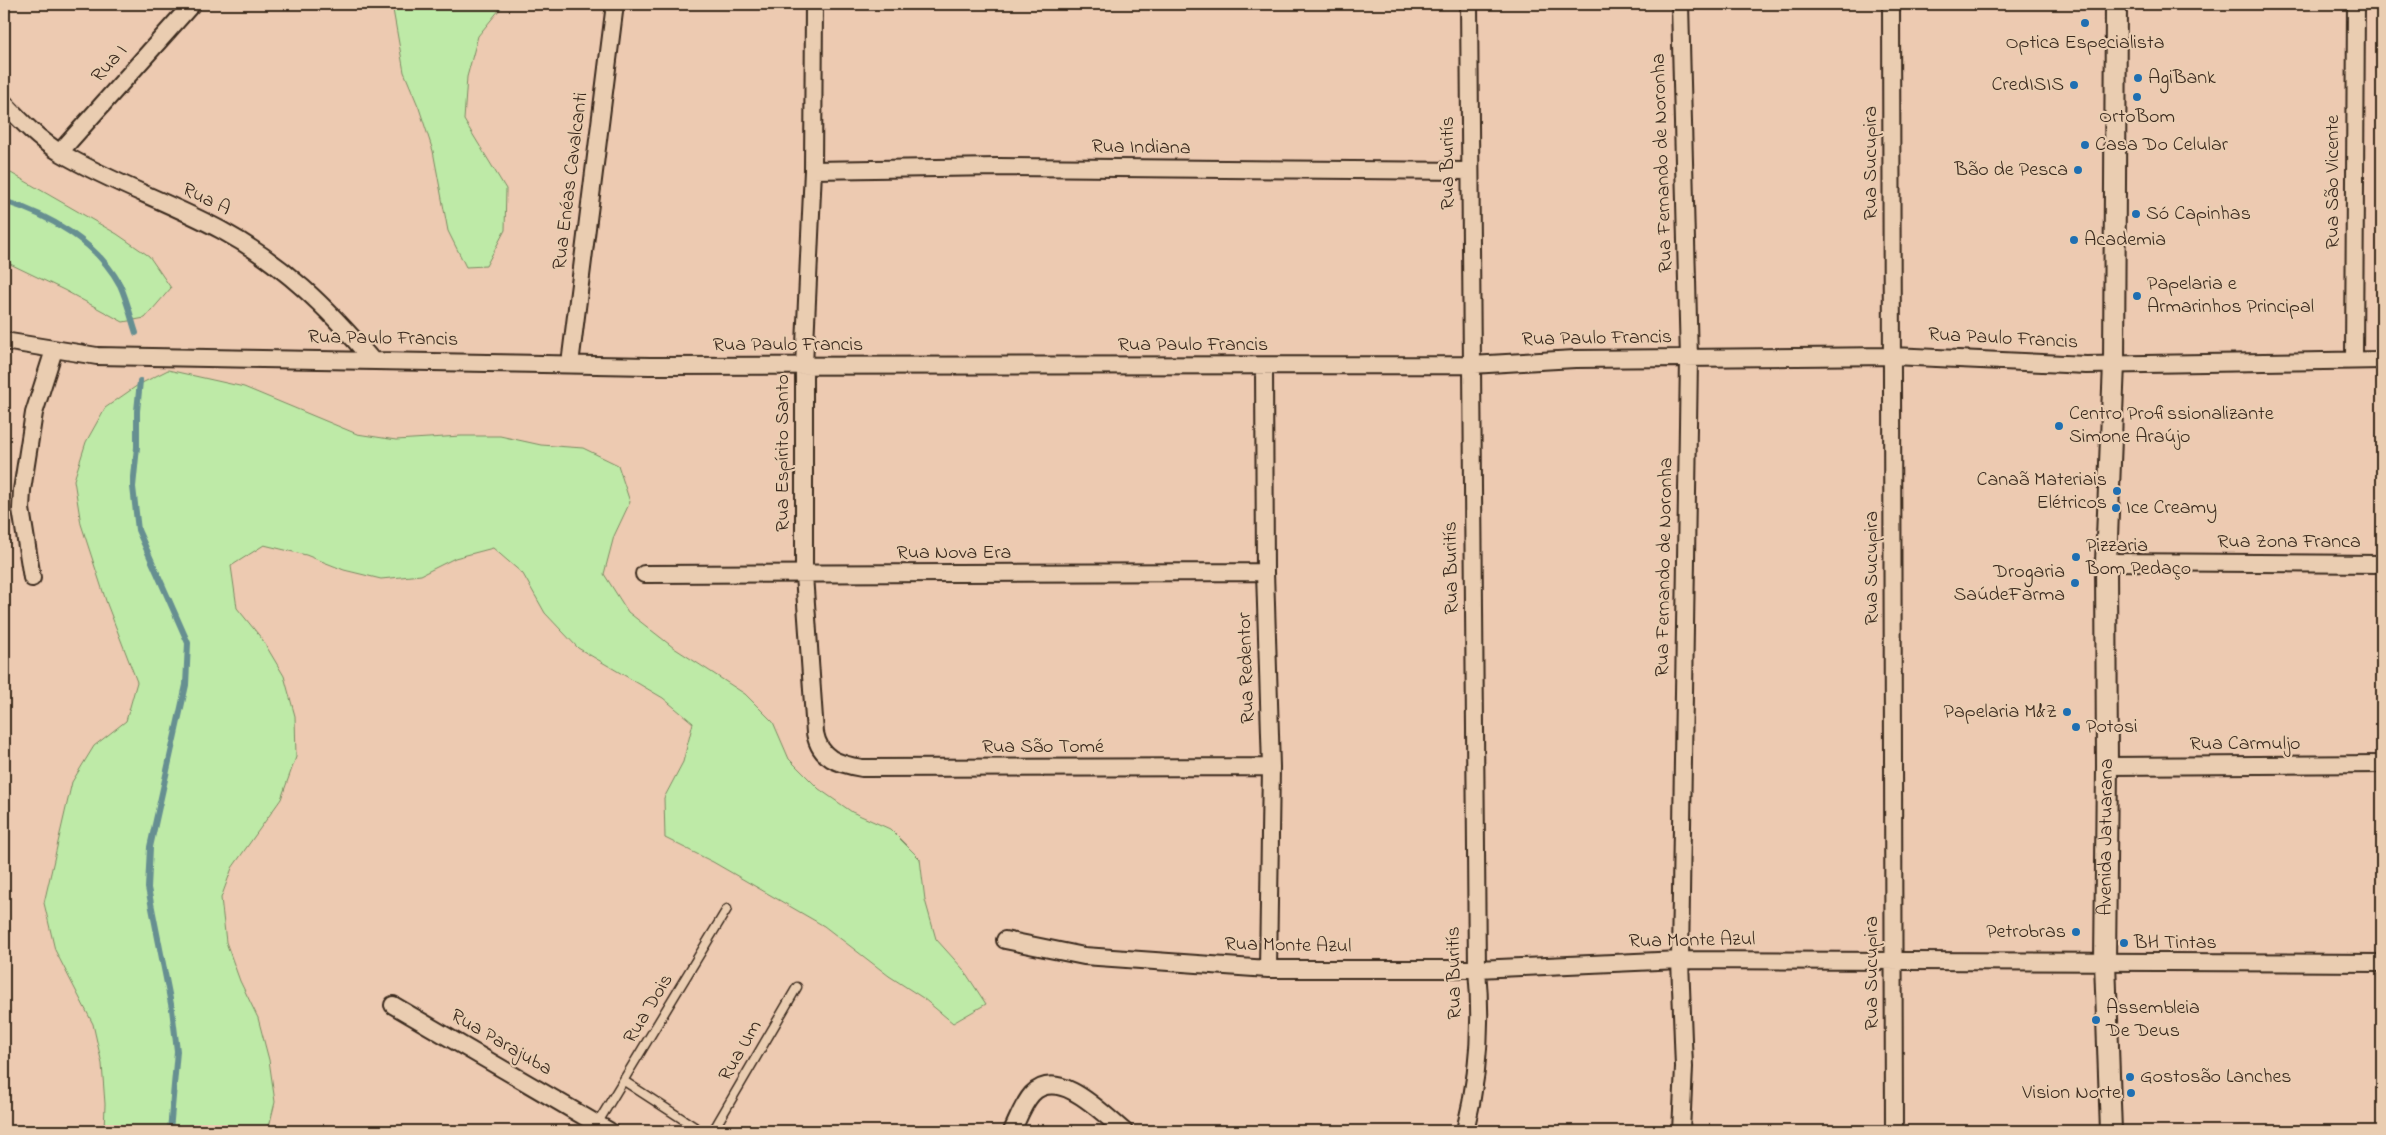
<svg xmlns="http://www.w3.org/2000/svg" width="2386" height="1135" font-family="'Indie Flower',sans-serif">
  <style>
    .green { fill: #beeaa7; stroke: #7c8a62 }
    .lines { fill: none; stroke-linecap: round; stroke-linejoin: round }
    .stream { stroke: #668f91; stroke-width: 6 }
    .service-casing { stroke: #3b2a1e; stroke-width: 11 }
    .minor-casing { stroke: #3b2a1e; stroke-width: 20 }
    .tertiary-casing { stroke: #3b2a1e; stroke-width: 24 }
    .service { stroke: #eacdb1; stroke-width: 8 }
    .minor { stroke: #eacdb1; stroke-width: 16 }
    .tertiary { stroke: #eacdb1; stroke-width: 20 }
    .poi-dot { fill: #1f6fb2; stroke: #eacdb1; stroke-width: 2 }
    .labels { text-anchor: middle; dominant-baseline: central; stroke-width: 4.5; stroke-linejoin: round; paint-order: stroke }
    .poi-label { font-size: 20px; fill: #3b2a1e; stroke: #eacdb1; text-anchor: start }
    .street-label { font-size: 20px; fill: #3b2a1e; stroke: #eacdb1 }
  </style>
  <rect width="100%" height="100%" fill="#edcab1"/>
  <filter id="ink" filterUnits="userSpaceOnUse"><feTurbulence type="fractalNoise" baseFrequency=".02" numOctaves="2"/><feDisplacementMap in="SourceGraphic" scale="10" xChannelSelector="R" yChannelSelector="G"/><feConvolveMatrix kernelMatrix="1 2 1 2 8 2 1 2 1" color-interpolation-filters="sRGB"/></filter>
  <g filter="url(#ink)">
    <path class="green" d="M392,4H504L478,36L467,77L464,120L506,189L505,230L486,266L466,267L448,231L433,151L419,108L404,72Z
      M4,169L117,234L149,256L171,288L145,318L123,322L64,290L4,261Z
      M168,370L244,387L357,434L396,440L461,436H500L541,445L583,448L618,465L630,502L614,536L604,574L628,612L674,648L745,694L773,722L789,759L819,789L852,812L890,829L920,859L925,900L936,939L963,969L986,1004L953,1023L923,998L889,976L824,926L713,862L665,838L664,798L683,762L693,723L663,698L578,648L545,613L523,574L493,548L455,558L421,575L381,579L344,570L306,555L264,545L231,566L237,608L262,639L284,676L295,716L296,757L281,799L232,868L221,898L226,942L240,981L258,1018L269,1060L275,1102L268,1131H104L105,1104L102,1064L93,1024L55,950L44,903L72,782L94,746L126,721L137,682L107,604L81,524L74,480L86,442L105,408L138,385Z"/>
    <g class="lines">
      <path class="stream" d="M4,201C49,215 97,242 120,285C127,300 131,318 136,333
        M140,381L137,411V447L133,487L138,530L188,643L186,685L150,847L148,888L172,1009L177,1051L170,1131"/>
      <g class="service-casing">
        <path id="service" d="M624,1081L701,1131
          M597,1124L727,909
          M713,1131L797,987"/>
      </g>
      <g class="minor-casing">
        <path id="minor" d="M814,4L813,170L804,366V575L815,733C820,759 838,764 862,768L1271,767
          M1680,4L1689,359L1680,960L1684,1067L1681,1131
          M1891,4L1894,1131
          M4,103C21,121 39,140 61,153C112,183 169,202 221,230C282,263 327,307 372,360
          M60,152L192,4
          M813,170L998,167L1469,171
          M4,341L97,356L650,366L1471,365L1575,359L1893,356L2086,365L2382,360
          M2354,360L2356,4
          M570,364L615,4
          M1264,366L1265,572L1271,767L1268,969
          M2106,562L2382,564
          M644,574L1265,572
          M32,578L21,509L22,490L34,413L54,350
          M2107,766L2382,764
          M1005,940L1084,956L1268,969H1477L1680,960L2382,963
          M393,1005L609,1131
          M1012,1131C1018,1119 1023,1104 1032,1094C1059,1066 1103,1114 1124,1131
          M1465,1131C1478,1079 1482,1022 1477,969L1469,4"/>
      </g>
      <g class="tertiary-casing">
        <g id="tertiary">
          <path id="s1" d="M2111,1131L2105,962L2107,766L2106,562L2114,364L2116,4"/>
        </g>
      </g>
      <use href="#service" class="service"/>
      <use href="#minor" class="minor"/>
      <use href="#tertiary" class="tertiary"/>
    </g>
  </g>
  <g class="poi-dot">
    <circle cx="2085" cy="23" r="5"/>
    <circle cx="2138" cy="78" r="5"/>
    <circle cx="2074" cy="85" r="5"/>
    <circle cx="2137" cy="97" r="5"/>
    <circle cx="2085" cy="145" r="5"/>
    <circle cx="2078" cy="170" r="5"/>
    <circle cx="2136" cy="214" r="5"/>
    <circle cx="2074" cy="240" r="5"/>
    <circle cx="2137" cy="296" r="5"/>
    <circle cx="2059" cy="426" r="5"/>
    <circle cx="2117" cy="491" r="5"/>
    <circle cx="2116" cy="508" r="5"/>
    <circle cx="2076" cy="557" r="5"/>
    <circle cx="2075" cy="583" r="5"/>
    <circle cx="2067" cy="712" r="5"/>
    <circle cx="2076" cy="727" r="5"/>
    <circle cx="2076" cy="932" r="5"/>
    <circle cx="2124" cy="943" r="5"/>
    <circle cx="2096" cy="1020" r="5"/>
    <circle cx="2130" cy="1077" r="5"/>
    <circle cx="2131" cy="1093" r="5"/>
  </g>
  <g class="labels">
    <g class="poi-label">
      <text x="2085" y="43" text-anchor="middle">Optica Especialista</text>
      <text x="2148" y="78">AgiBank</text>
      <text x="2064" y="85" text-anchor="end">CredISIS</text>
      <text x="2137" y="117" text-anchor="middle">OrtoBom</text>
      <text x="2095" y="145">Casa Do Celular</text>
      <text x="2068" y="170" text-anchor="end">Bão de Pesca</text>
      <text x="2146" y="214">Só Capinhas</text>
      <text x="2084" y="240">Academia</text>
      <text x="2147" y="284">Papelaria e<tspan x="2147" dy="23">Armarinhos Principal</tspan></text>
      <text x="2069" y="414">Centro Profissionalizante<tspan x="2069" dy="23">Simone Araújo</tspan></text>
      <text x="2107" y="480" text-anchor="end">Canaã Materiais<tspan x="2107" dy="23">Elétricos</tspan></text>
      <text x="2126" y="508">Ice Creamy</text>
      <text x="2086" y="546">Pizzaria<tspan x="2086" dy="23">Bom Pedaço</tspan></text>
      <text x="2065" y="572" text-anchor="end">Drogaria<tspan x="2065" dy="23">SaúdeFarma</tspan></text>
      <text x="2057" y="712" text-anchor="end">Papelaria M&amp;Z</text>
      <text x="2086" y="727">Potosi</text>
      <text x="2066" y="932" text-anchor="end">Petrobras</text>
      <text x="2134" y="943">BH Tintas</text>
      <text x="2106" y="1008">Assembleia<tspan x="2106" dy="23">De Deus</tspan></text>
      <text x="2140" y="1077">Gostosão Lanches</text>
      <text x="2121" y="1093" text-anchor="end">Vision Norte</text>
    </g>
    <g class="street-label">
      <text transform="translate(110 64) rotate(-48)">Rua I</text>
      <text transform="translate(1141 148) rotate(1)">Rua Indiana</text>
      <text transform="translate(1448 163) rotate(-90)">Rua Buritís</text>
      <text transform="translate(1663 163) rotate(-92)">Rua Fernando de Noronha</text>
      <text transform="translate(1871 163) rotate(-90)">Rua Sucupira</text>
      <text transform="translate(571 181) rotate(-83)">Rua Enéas Cavalcanti</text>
      <text transform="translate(2333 182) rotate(-90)">Rua São Vicente</text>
      <text transform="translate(206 200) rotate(26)">Rua A</text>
      <text transform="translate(383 339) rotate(1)">Rua Paulo Francis</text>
      <text transform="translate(1597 339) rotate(-1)">Rua Paulo Francis</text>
      <text transform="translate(2003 339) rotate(3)">Rua Paulo Francis</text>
      <text x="788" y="345">Rua Paulo Francis</text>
      <text x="1193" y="345">Rua Paulo Francis</text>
      <text transform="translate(783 453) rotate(-90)">Rua Espírito Santo</text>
      <text x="2289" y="542">Rua Zona Franca</text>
      <text x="954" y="553">Rua Nova Era</text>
      <text transform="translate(1665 567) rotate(-89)">Rua Fernando de Noronha</text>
      <text transform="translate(1452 568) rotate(-91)">Rua Buritís</text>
      <text transform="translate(1872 568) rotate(-90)">Rua Sucupira</text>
      <text transform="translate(1247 668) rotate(-92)">Rua Redentor</text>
      <text x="2245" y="744">Rua Carmuljo</text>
      <text x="1043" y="747">Rua São Tomé</text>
      <text stroke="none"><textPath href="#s1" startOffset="294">Avenida Jatuarana</textPath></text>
      <text transform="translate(1692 941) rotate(-1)">Rua Monte Azul</text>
      <text transform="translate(1288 946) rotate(1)">Rua Monte Azul</text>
      <text transform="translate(1455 973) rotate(-91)">Rua Buritís</text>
      <text transform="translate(1872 973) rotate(-90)">Rua Sucupira</text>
      <text transform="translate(649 1009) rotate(-59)">Rua Dois</text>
      <text transform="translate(501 1043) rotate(30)">Rua Parajuba</text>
      <text transform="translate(741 1051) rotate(-60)">Rua Um</text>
    </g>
  </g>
  <rect width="2386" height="1135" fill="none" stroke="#eacdb1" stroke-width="20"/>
  <rect x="10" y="10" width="2366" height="1115" fill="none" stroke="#3b2a1e" stroke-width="2" filter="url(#ink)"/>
</svg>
